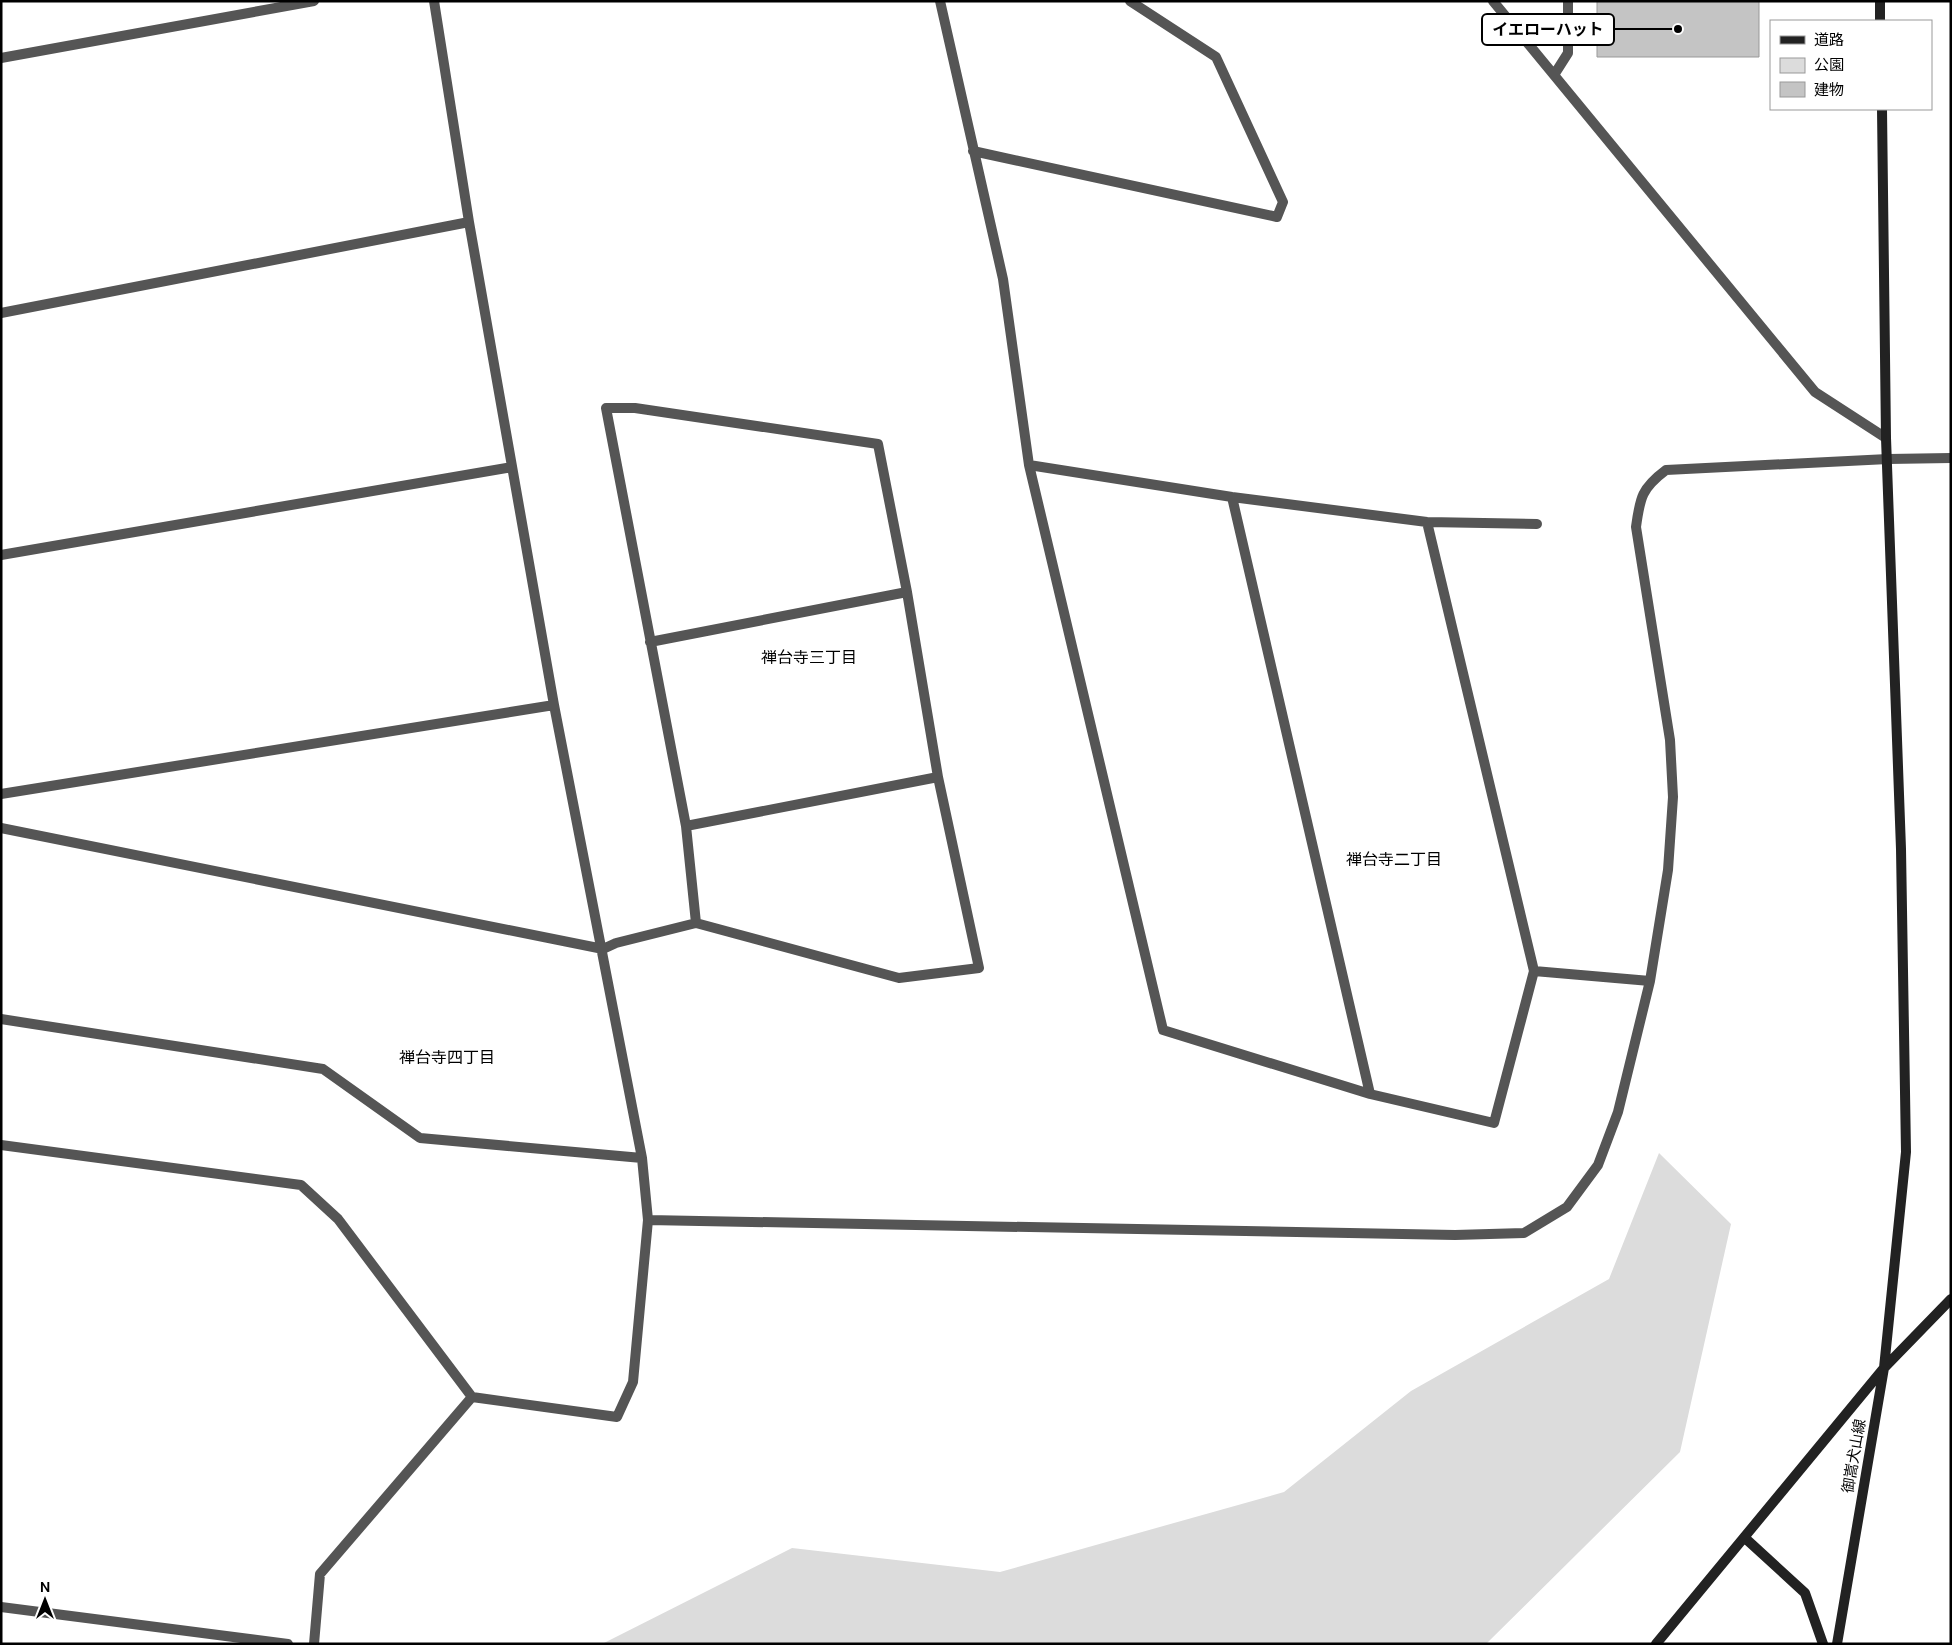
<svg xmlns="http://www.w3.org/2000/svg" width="1952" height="1645" font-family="'DM Sans','Noto Sans JP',sans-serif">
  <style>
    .green { fill: #dcdcdc }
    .building { fill: #c4c4c4; stroke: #999 }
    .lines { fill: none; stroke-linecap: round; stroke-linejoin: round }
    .street { stroke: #555; stroke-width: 10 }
    .secondary { stroke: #222; stroke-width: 10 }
    .labels { text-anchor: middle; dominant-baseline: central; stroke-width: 5; stroke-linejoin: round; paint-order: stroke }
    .street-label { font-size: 15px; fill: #000; stroke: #fff }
    .neighbourhood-label { font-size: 16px; fill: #000; stroke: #fff }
    .leader { fill: none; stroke: #000; stroke-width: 2 }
    .callout-dot { fill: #000; stroke: #fff; stroke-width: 2 }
    .callout { fill: #fff; stroke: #000; stroke-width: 2 }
    .callout-label { font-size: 16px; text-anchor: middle; font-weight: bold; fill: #000 }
  </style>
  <rect width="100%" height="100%" fill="#fff"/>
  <path class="green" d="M1659,1153L1731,1224L1680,1452L1486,1644H602L792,1548L1000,1572L1284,1492L1411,1391L1609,1279Z"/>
  <path class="building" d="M1597,1H1759V57H1597Z"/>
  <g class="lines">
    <path class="street" d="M940,1L1003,279L1029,465L1163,1030L1370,1094L1494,1123L1534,971L1427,522
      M1493,1L1815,392L1886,438
      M1,58L314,1
      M1554,75L1568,53V1
      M973,151L1277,217L1283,202L1216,57L1130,1
      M1,313L469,222
      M1029,465L1232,497L1427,522L1537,524
      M1232,497L1370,1094
      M1,555L512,467
      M650,642L907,592
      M1,794L554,705
      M686,826L938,777
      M1,828L603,949L616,943L696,923L899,978L979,968L938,777L907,592L878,444L635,408H606L686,826L696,923
      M1534,971L1650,981
      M1,1019L323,1069L420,1138L642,1158
      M1,1145L301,1185L338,1219L472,1397L617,1417L633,1382L648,1220L642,1158L554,705L469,222L434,1
      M648,1220L1455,1235L1524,1233L1567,1207L1598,1165L1618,1112L1650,981L1668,870L1673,797L1670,740L1636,527C1640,497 1642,488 1666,470L1888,459L1951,458
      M1,1607L288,1644
      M314,1644L320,1574L472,1397"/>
    <path class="secondary" d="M1880,1V21
      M1745,1538L1805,1593L1823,1644
      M1656,1644L1884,1368L1951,1299
      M1837,1644L1884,1368L1906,1152L1901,849L1886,438L1882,109"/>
  </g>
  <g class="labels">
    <g class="street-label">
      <text transform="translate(1854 1456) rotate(-80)">御嵩犬山線</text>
    </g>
    <g class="neighbourhood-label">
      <text x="809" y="657">禅台寺三丁目</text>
      <text x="1394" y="859">禅台寺二丁目</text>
      <text x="447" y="1057">禅台寺四丁目</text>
    </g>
  </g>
  <path class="leader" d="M1678 29L1614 29"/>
  <circle class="callout-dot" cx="1678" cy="29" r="5"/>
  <rect class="callout" x="1482" y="14" width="132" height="31" rx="5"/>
  <g class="callout-label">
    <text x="1548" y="35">イエローハット</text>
  </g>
  <rect width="1952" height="1645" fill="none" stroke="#000000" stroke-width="5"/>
  <rect x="1770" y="20" width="162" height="90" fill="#ffffff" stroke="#999999"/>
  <rect x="1780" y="36" width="25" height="8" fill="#222222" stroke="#999999"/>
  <text x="1814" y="45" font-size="15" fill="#000000">道路</text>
  <rect x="1780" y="58" width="25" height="15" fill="#dcdcdc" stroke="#999999"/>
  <text x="1814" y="70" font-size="15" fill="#000000">公園</text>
  <rect x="1780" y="82" width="25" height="15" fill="#c4c4c4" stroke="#999999"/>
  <text x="1814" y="95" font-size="15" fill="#000000">建物</text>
  <g transform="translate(45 1600)" stroke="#ffffff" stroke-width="4" paint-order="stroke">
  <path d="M0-4L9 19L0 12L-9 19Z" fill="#000000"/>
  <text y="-8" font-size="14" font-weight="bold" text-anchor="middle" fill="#000000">N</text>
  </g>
</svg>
